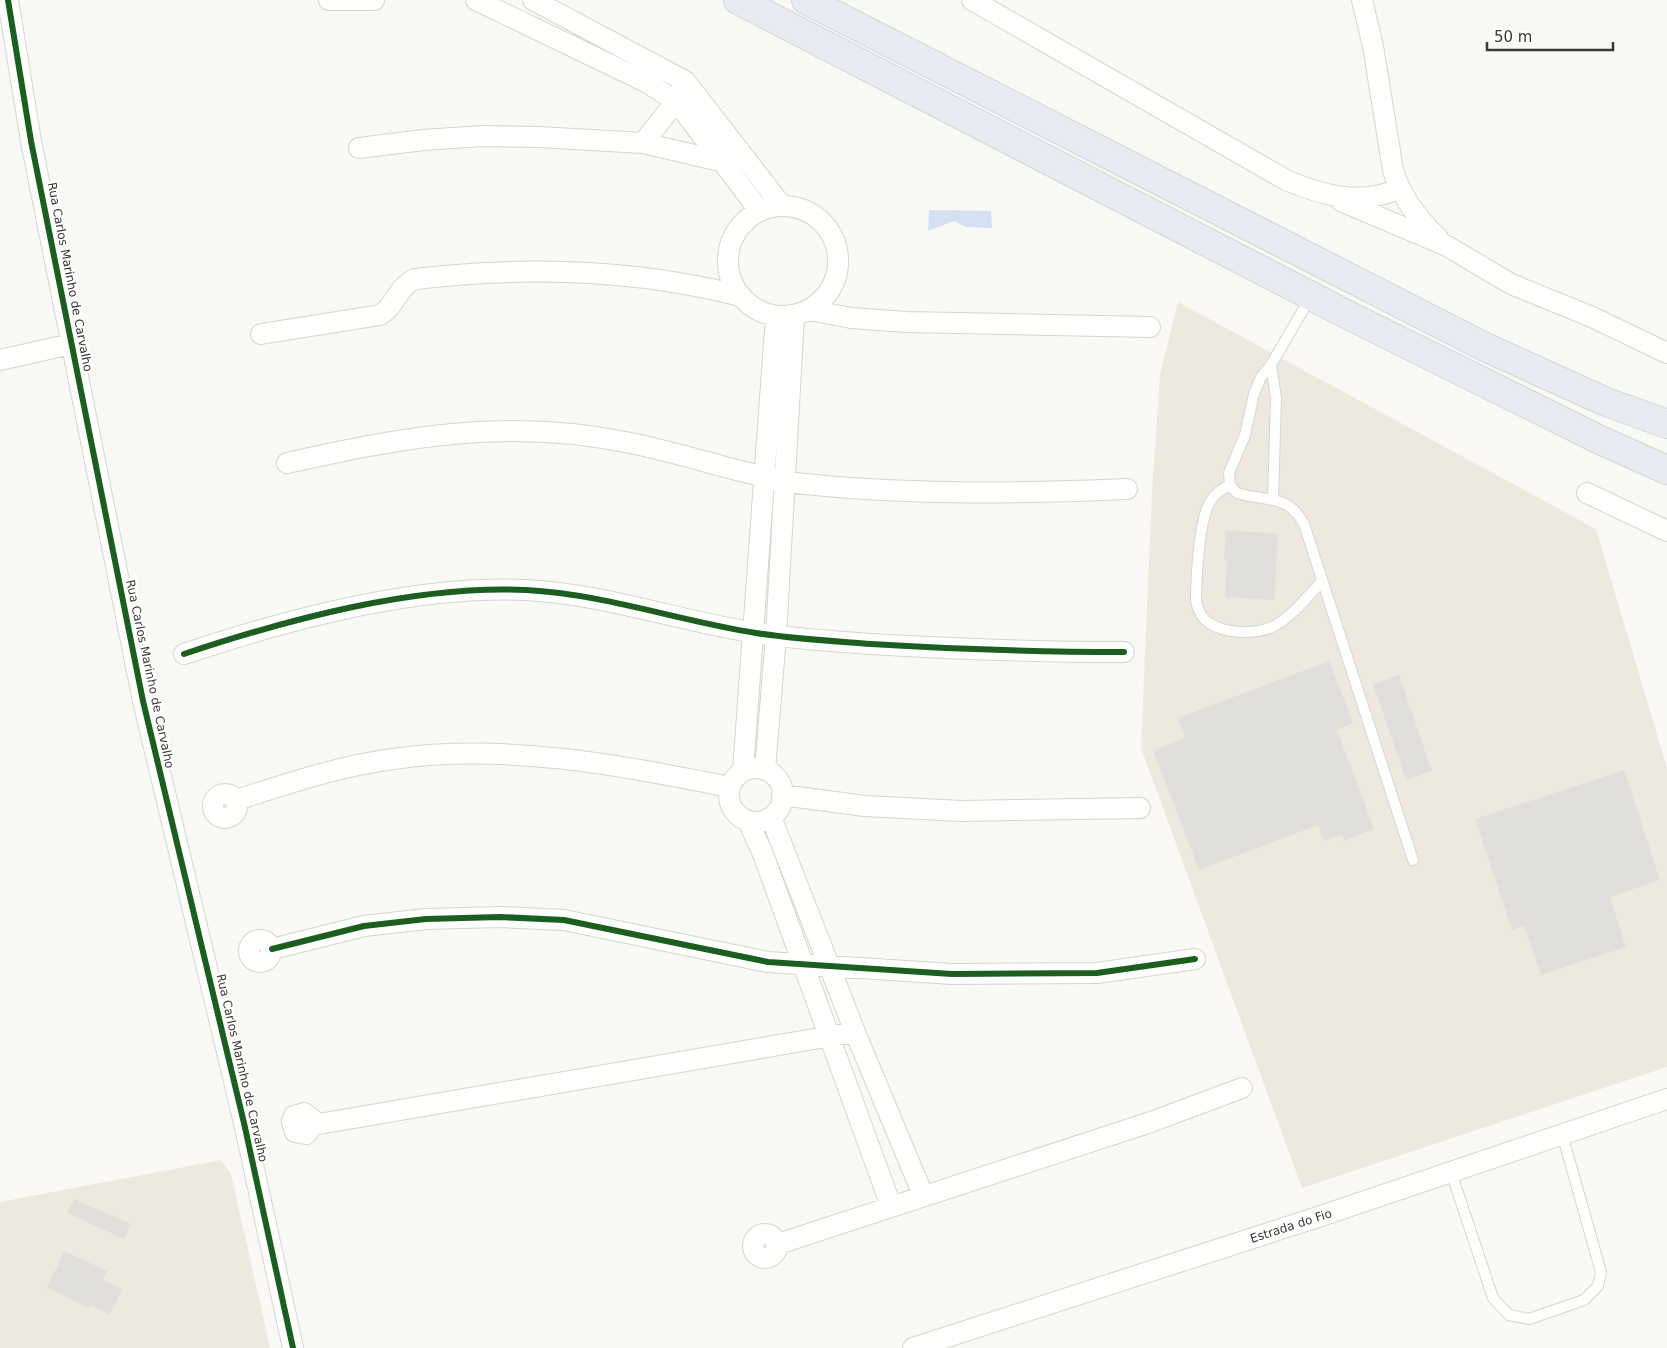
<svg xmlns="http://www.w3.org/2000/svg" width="1667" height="1348" font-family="'DejaVu Sans',sans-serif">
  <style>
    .built { fill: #ede9df }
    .water { fill: #d5e1f3 }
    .building { fill: #e0dfdc }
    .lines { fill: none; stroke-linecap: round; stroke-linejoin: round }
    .lane-casing { stroke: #d6d5d2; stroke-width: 12 }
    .street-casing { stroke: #d6d5d2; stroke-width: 22 }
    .highway-casing { stroke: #d5d5d3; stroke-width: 30 }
    .lane { stroke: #fefefd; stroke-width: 10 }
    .street { stroke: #fefefd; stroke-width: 20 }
    .highway { stroke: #e8ebf1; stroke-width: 28 }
    .cycleway-casing { stroke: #fff; stroke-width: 9 }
    .cycleway { stroke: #1b5e20; stroke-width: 6 }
    .labels { text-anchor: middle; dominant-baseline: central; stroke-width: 4.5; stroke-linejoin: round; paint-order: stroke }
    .street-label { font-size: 12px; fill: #3b3936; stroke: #fff }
  </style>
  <rect width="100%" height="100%" fill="#f9f8f4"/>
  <path class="built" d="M1178,302L1596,529L1667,768V1067L1302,1188L1141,748L1152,491L1160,375Z
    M221,1160L231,1174L270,1348H0V1202Z"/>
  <path class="water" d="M929,210L991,211L992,228L966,227L954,221L928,231Z"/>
  <path class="building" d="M1226,530L1278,534L1274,600L1225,597L1227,561L1224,560Z
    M1329,661L1353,723L1337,730L1374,829L1344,841L1342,835L1324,841L1318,825L1199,870L1153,750L1185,738L1178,718Z
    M1399,675L1432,771L1406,780L1373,684Z
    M1624,770L1660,880L1610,897L1626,947L1541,975L1524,926L1512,930L1475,819Z
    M74,1199L131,1224L124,1239L67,1213Z
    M64,1251L107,1271L103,1280L122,1289L110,1315L90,1305L89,1308L47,1288Z"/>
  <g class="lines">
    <g class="lane-casing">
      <path id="lane" d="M1310,298L1271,365L1261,377L1254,394L1245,435L1229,473L1230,485L1237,493C1265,502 1287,493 1304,524L1413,860
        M1271,365L1276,398L1273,499
        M1230,485C1221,490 1215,493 1210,502C1199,520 1196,578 1196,601C1198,610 1201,618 1209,623C1226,634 1256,635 1274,626C1293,616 1307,597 1322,581
        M1451,1172L1493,1298L1509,1315L1529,1319L1584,1300L1598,1286L1601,1272L1562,1134"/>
    </g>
    <g class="street-casing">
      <path id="street" d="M8,0L31,141L143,701L244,1123L293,1348
        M329,0H374
        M476,0L646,82L676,101L759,210
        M533,0L685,81L782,206
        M972,0L1286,180C1321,195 1363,207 1399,188
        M1362,0L1373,46L1393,170C1401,197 1418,219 1438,238
        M643,143L676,101L681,90
        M359,148L423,140L483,136L539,137L643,143L724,162
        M1341,201L1447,246L1511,284L1592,317L1667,353
        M728 261a55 55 0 1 1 110 0a55 55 0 1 1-110 0Z
        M809,310L851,318L907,322L1150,327
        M261,334L380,315C396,306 397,287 415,279C524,266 634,269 741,296
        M0,360L71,344
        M287,463C404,437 505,418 625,442C668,450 711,464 753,474C764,476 775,480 786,482C900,495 1014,494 1127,489
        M1587,493L1667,531
        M184,654C289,619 415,585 526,590C604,594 679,621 756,633C794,639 833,641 871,644C955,649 1039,652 1124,652
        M729 795a27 27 0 1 1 54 0a27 27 0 1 1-54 0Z
        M765,770L776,636L794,317
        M743,771L776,316
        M213 806a12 12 0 1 1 24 0a12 12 0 1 1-24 0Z
        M782,795L865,806L961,811L1140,808
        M236,800C287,784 339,766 393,759C507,743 618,765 730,787
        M771,817L855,1032L923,1195
        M748,821L763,854L891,1206
        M249 951a11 11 0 1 1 22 0a11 11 0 1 1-22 0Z
        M272,949L364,926L426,919L500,917L564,920L768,962L952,974L1097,973L1195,959
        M313,1125V1120L304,1113L294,1116L292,1122L295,1132L306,1134L313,1125L855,1032
        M753 1246a12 12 0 1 1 24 0a12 12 0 1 1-24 0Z
        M778,1244L1151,1122L1242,1088
        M913,1348L1315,1218L1667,1099"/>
    </g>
    <g class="highway-casing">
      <path id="highway" d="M738,0L1350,316L1600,440L1667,470
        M806,0L1485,347L1604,401L1667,424"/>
    </g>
    <use href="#lane" class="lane"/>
    <use href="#street" class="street"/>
    <use href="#highway" class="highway"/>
    <g class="cycleway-casing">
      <path id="cycleway" d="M8,0L31,141L143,701L244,1123L293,1348
        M184,654C289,619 415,585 526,590C604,594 679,621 756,633C794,639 833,641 871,644C955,649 1039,652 1124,652
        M272,949L364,926L426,919L500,917L564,920L768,962L952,974L1097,973L1195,959"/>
    </g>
    <use href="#cycleway" class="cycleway"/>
  </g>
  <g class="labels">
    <g class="street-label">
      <text transform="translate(70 277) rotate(79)">Rua Carlos Marinho de Carvalho</text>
      <text transform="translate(150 674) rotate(78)">Rua Carlos Marinho de Carvalho</text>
      <text transform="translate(242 1068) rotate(77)">Rua Carlos Marinho de Carvalho</text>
      <text transform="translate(1291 1226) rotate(-18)">Estrada do Fio</text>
    </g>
  </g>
  <path d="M1487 42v8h126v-8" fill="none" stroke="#3b3936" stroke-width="2.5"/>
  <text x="1494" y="42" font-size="15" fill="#3b3936" stroke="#ffffff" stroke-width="4" paint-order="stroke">50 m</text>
</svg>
